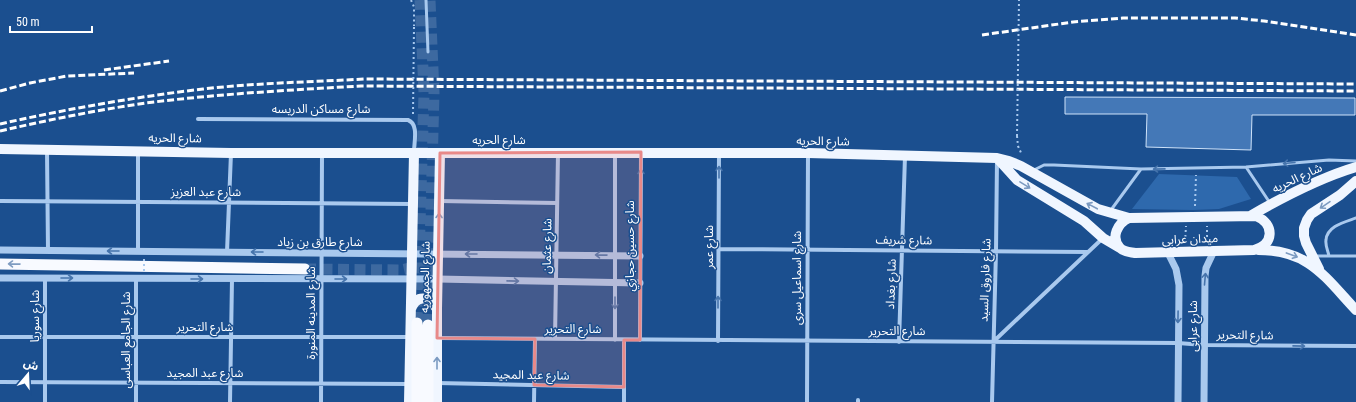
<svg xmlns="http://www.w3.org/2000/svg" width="1356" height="402" font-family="'Roboto Condensed','Noto Sans Arabic',sans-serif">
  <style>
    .green { fill: #2e69ad }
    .building { fill: #4478b7; stroke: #cfe3fa }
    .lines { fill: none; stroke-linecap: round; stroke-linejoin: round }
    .trunk-tunnel { stroke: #3d69a0; stroke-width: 11; stroke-dasharray: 11 5.5; stroke-linecap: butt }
    .path { stroke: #a9c9ee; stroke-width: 2; stroke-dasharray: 2 3; stroke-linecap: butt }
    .service { stroke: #a9c9ee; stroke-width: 3 }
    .minor { stroke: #a9c9ee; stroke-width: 4 }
    .tertiary { stroke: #a9c9ee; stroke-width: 7 }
    .primary { stroke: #f0f6ff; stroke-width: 10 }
    .trunk { stroke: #f8faff; stroke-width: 11 }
    .rail { stroke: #fff; stroke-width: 3; stroke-dasharray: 7 3; stroke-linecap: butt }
    .path-bridge { stroke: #a9c9ee; stroke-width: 2; stroke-dasharray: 2 3; stroke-linecap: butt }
    .oneway { stroke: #4674ac }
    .oneway2 { stroke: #7b9ac1 }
    .oneway3 { stroke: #7e9cc1 }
    .marked { fill: #e88989; fill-opacity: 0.2; stroke: #e88989; stroke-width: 3; stroke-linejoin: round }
    .labels { text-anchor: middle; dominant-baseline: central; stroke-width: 3; stroke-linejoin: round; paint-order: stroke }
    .street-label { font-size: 12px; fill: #fff; stroke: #1b4f8f }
  </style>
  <rect width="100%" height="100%" fill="#1b4f8f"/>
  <path class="green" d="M1159,174L1237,177L1251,199L1219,209L1193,210L1132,209Z"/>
  <path class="building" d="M1065,97L1355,98V115H1252L1251,150L1146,147L1147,114H1065Z"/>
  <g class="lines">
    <path class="trunk-tunnel" d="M305,269L401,270L419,266
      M417,323L424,93L420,0
      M428,325L434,93L430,0"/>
    <path class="path" d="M411,0L414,7V26
      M1017,136L1018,146L1022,155
      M1195,206L1196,175
      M1185,242L1186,226
      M1207,242V226"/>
    <path class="service" d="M426,0L428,52
      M1246,167L1270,203
      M1034,170L1044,165H1054L1141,169L1246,167L1329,160L1356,161
      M1111,210L1141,169
      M1315,256H1356
      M1329,256C1328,251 1325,245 1326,240C1327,226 1345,222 1356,218"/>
    <path class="minor" d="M198,119L408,120C419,124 414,142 414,152
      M47,150L48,251
      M138,152V251
      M0,201L412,204
      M440,201L557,203
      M718,249L1088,252
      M227,252L231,153
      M0,337H410
      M437,338L1178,343L1204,345L1356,346
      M555,339L558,153
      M615,340V153
      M640,340L641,154
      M718,341L719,153
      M899,342L905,156
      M993,342L1103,238
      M0,382L409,384
      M437,383L624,387
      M45,402V278
      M136,402V278
      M230,402L232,279
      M321,402L322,153
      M534,402L535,339
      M624,402V340
      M807,402L808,153
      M858,402V400
      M992,402L996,251L997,160"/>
    <path class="tertiary" d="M0,250L640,256
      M1168,253L1176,269L1179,285L1178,402
      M0,278L438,279L640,283
      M1204,402L1205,276L1206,268L1214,251"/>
    <path class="primary" d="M0,149L231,153H808L997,158L1009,161L1021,166L1098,209L1129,218
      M997,158L1017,180L1084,221L1103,238L1120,248
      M1250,216C1283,197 1319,178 1356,167
      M1256,216C1275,224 1274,245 1254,250L1135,253C1130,252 1124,252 1120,248C1110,237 1118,223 1129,218Z
      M1258,250C1309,250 1324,276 1356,310
      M1319,269L1306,243L1304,236V228L1307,220L1311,214L1340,195L1356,181
      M411,309C417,294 429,296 437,309
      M409,402L414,153
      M437,402V309L440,153"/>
    <path class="trunk" d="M0,264L305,269
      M428,325V402
      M417,402V323"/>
    <path class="rail" d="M982,35L1073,22L1123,18H1235L1264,21L1356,35
      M104,70L169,61
      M0,91L30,83L67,76L134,73
      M0,124C67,109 135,97 203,89C256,83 310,82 364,79L1356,84
      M0,131C48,120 97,110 146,103C217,94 290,90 361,86L1356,91"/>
    <path class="path-bridge" d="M413,114L414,26
      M1017,136L1019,0
      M144,259V273"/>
  </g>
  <defs><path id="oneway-shaft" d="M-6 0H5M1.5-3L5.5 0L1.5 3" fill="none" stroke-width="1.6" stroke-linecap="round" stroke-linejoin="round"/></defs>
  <g class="oneway">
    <use href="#oneway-shaft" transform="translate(1289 163) rotate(175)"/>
    <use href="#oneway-shaft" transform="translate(1159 169) rotate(179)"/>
    <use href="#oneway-shaft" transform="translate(719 172) rotate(-90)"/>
    <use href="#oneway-shaft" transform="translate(641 175) rotate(-90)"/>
    <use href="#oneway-shaft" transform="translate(113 251) rotate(-180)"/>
    <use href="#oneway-shaft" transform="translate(257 252) rotate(-180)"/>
    <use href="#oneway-shaft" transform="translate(471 254) rotate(-180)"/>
    <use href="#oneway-shaft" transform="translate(601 255) rotate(-179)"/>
    <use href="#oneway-shaft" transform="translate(67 278)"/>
    <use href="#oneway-shaft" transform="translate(197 279)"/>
    <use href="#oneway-shaft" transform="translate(341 279)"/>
    <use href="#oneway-shaft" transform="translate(1205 279) rotate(-85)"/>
    <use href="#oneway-shaft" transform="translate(513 281) rotate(1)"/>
    <use href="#oneway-shaft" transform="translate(718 302) rotate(-90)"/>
    <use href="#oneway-shaft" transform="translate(615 303) rotate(90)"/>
    <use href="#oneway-shaft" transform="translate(1178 317) rotate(91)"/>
    <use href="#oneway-shaft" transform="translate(1299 346) rotate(1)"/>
  </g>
  <g class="oneway2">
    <use href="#oneway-shaft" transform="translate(1025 185) rotate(32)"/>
    <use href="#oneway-shaft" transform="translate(1325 205) rotate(146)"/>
    <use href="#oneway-shaft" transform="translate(1092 206) rotate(-152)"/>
    <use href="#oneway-shaft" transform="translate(439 219) rotate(-89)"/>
    <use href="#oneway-shaft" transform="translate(1292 255) rotate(20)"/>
    <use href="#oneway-shaft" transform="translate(437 363) rotate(-90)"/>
  </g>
  <use class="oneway3" href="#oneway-shaft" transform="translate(14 264) rotate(-179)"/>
  <path class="marked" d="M641,152L640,340H624V387L534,385L535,339L437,338L440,153Z"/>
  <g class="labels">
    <g class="street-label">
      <text x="321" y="109">شارع مساكن الدريسه</text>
      <text transform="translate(175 138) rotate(1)">شارع الحريه</text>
      <text x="499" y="140">شارع الحريه</text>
      <text transform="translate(823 141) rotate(1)">شارع الحريه</text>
      <text transform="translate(1297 178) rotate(-25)">شارع الحريه</text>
      <text x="206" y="192">شارع عبد العزيز</text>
      <text transform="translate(1190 239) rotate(-2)">ميدان عرابى</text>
      <text transform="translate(904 240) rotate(1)">شارع شريف</text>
      <text x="320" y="242">شارع طارق بن زياد</text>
      <text transform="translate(547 246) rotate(-89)">شارع عثمان</text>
      <text transform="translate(630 246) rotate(-90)">شارع حسين حجازي</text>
      <text transform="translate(709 247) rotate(-90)">شارع عمر</text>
      <text transform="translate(425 277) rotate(-89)">شارع الجمهوريه</text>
      <text transform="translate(797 278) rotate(-90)">شارع اسماعيل سرى</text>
      <text transform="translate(985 280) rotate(-88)">شارع فاروق السيد</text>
      <text transform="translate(891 284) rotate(-88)">شارع بغداد</text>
      <text transform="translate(311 313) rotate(-90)">شارع المدينه المنورة</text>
      <text transform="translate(35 316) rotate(-90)">شارع سوريا</text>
      <text transform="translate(1193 326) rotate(-90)">شارع عرابى</text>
      <text x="205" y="327">شارع التحرير</text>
      <text x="573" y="329">شارع التحرير</text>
      <text x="897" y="331">شارع التحرير</text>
      <text transform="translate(1245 335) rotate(1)">شارع التحرير</text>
      <text transform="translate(126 340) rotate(-90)">شارع الجامع العباسى</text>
      <text x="205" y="373">شارع عبد المجيد</text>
      <text transform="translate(531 375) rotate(1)">شارع عبد المجيد</text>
    </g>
  </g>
  <g transform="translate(28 374) rotate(19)" stroke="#1b4f8f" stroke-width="3" paint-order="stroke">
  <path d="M0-3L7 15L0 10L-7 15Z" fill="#ffffff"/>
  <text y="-6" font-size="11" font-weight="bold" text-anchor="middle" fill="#ffffff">ش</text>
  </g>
  <path d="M10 26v6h82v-6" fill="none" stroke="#ffffff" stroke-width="2"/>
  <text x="16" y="26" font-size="12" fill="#ffffff" stroke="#1b4f8f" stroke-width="3" paint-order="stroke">50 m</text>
</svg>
